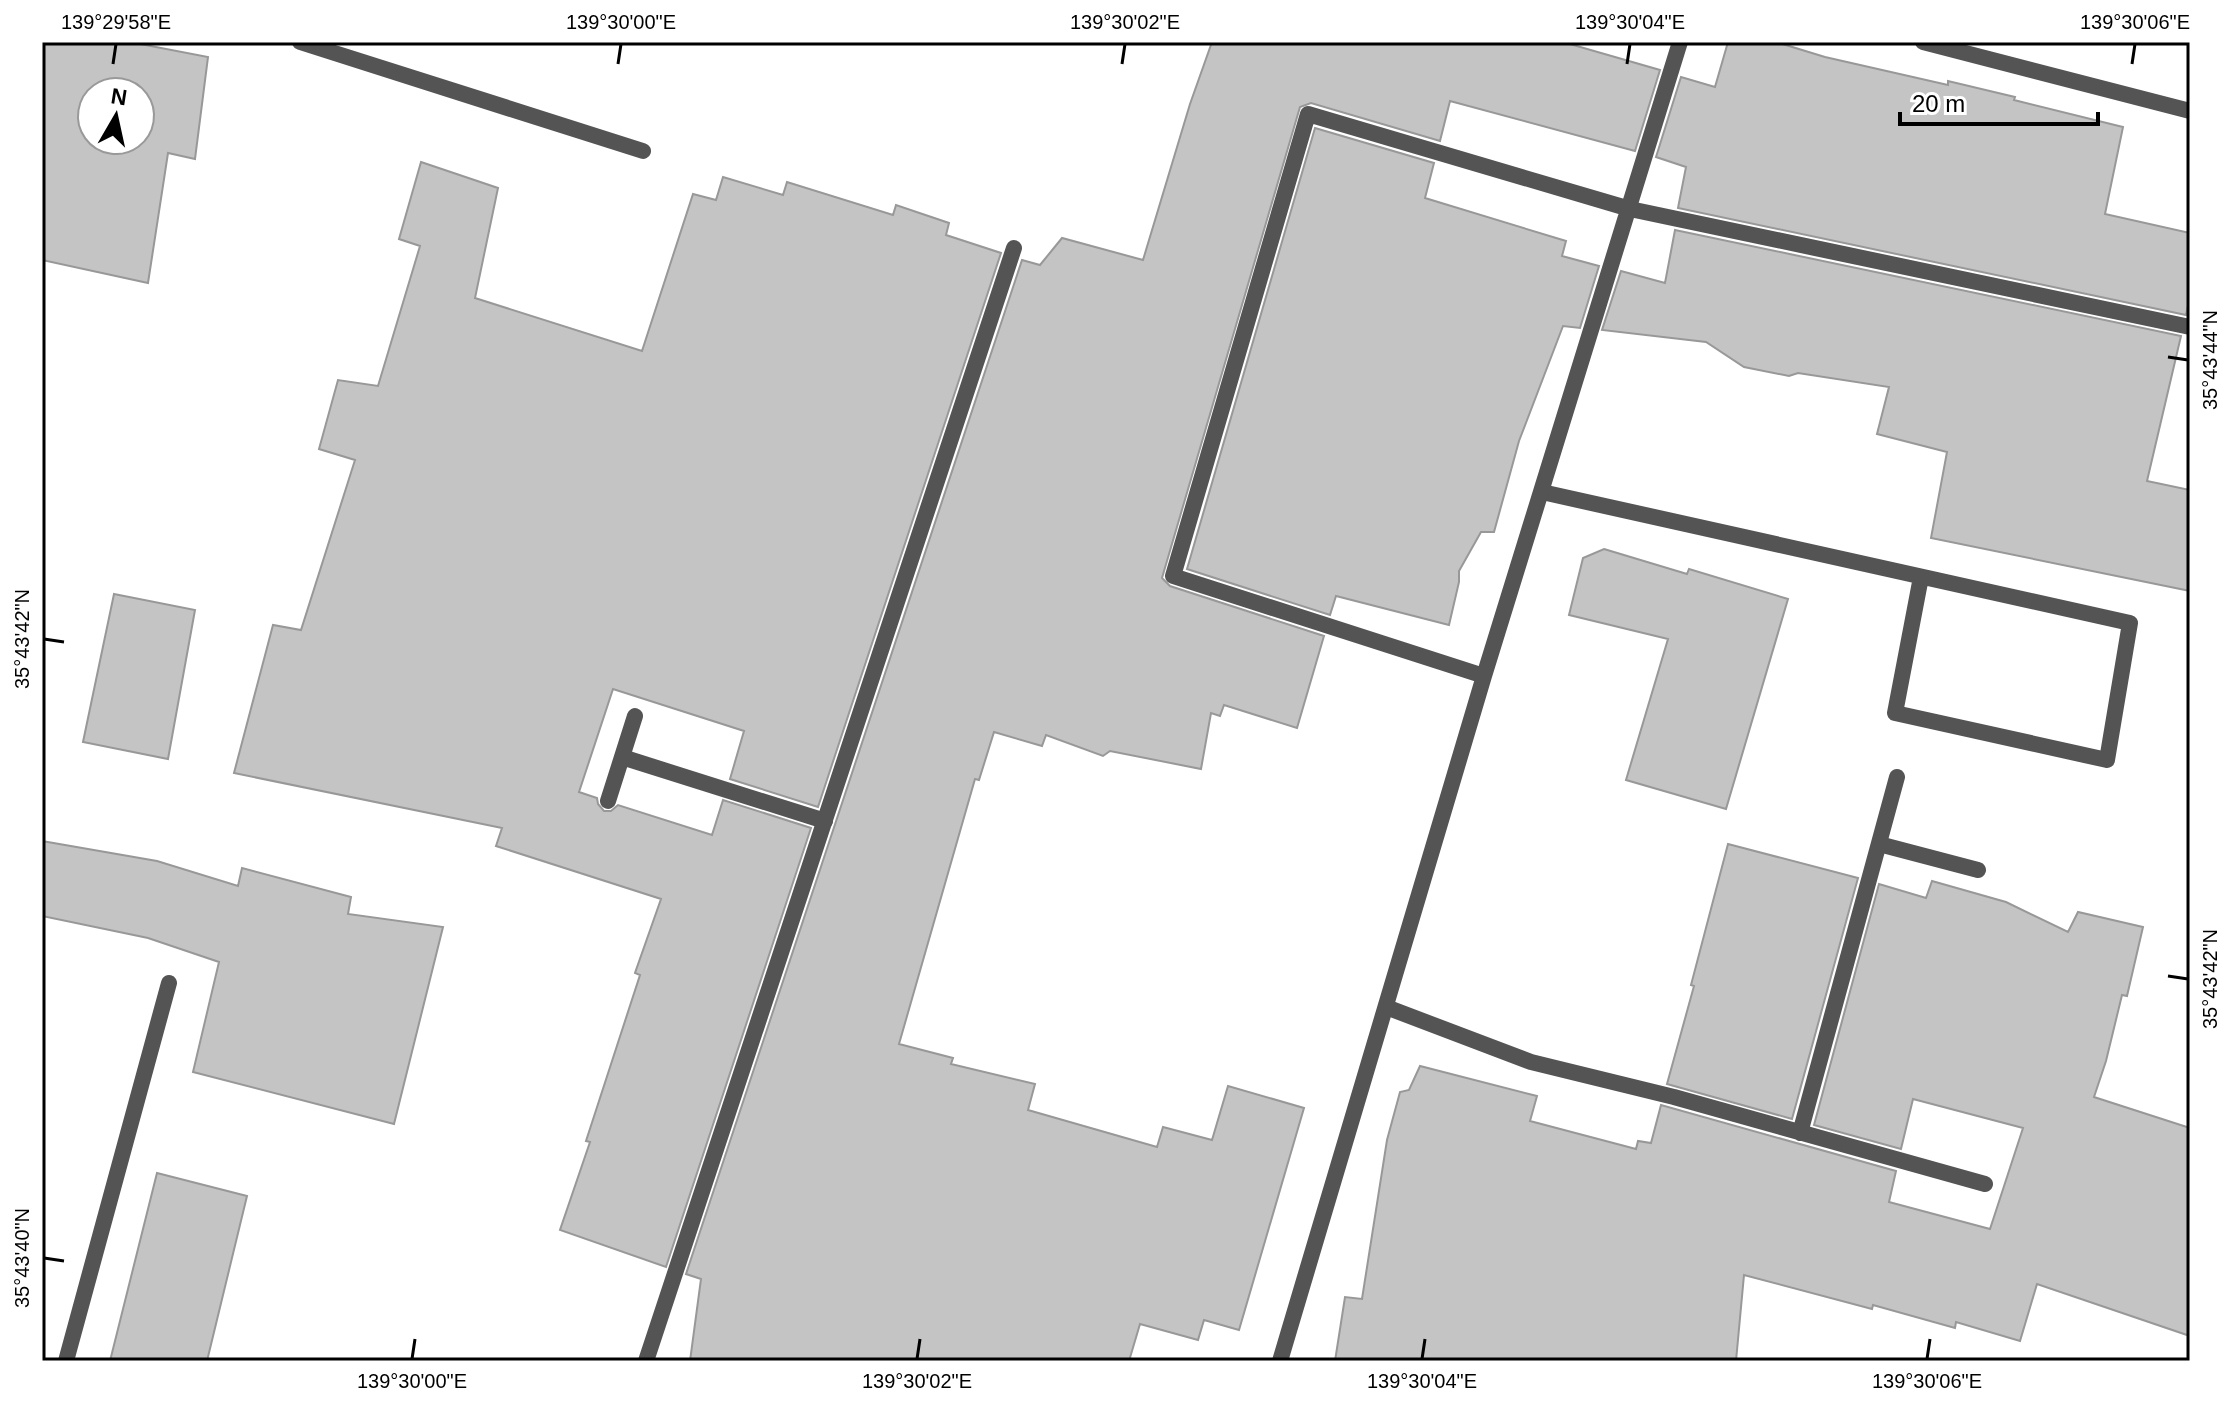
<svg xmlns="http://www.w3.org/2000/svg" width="2232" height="1403" font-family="Arial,sans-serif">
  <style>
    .building { fill: #c4c4c4; stroke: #989898; stroke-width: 2; fill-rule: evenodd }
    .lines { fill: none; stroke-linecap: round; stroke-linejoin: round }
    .lane { stroke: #545454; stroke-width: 16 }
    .street { stroke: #545454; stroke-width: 16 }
    .ticks { fill: none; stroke: #000; stroke-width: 3 }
    .neatline { fill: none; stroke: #000; stroke-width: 3 }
    .ticks-label { font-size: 20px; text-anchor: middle; fill: #000 }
  </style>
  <rect width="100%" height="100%" fill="#fff"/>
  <path class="building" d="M42,42H130L208,57L195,159L168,153L148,283L42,260ZM92,92H140V140H92Z
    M1212,42H1563L1660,70L1635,151L1450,101L1440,141L1311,103L1300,107L1162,578L1170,586L1324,636L1297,728L1224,705L1220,716L1211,713L1201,769L1110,751L1103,756L1046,735L1042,746L994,732L979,780L975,779L899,1044L953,1058L951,1064L1035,1084L1028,1110L1157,1147L1163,1127L1212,1140L1228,1086L1304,1108L1239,1330L1204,1320L1198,1340L1140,1324L1129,1361H690L701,1279L686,1274L1022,260L1040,265L1062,238L1143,260L1190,104Z
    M1728,42H1776L1825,57L1948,85V81L2015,97L2014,100L2123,127L2105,214L2190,233V296L2186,315L1678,208L1686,167L1656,157L1681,77L1715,87Z
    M1315,128L1434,163L1425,198L1566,241L1562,256L1599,266L1580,328L1563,326L1519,441L1494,532H1481L1459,571V582L1449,625L1336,596L1330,615L1187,569Z
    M421,162L498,188L475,298L642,351L693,194L716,200L723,177L783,195L787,182L893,215L896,205L949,223L946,235L1001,253L818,807L730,779L744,731L613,689L579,792L597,798L598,804L604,811H611L618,805L712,835L723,800L811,828L666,1267L560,1230L590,1142L586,1141L640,975L635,973L661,899L496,846L502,828L234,773L273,625L301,630L355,460L319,449L338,380L378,386L420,246L399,239Z
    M1675,230L2181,336L2147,481L2190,490V591L1931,538L1947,452L1877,434L1889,387L1798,373L1789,376L1744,367L1706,342L1602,330L1621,271L1665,283Z
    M1604,549L1687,574L1689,569L1788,599L1726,809L1626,780L1668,639L1569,615L1583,558Z
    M114,594L195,610L168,759L83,742Z
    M42,841L157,861L238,886L242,868L351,897L348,914L443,927L394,1124L193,1072L219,962L148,938L42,916Z
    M1728,844L1858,878L1792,1119L1667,1084L1694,986L1691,985Z
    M1932,881L2006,902L2068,932L2078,912L2143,927L2127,996L2122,995L2106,1061L2094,1097L2190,1128V1336L2037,1284L2020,1341L1956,1322L1955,1328L1873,1305L1872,1309L1744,1275L1736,1361H1335L1345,1297L1362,1299L1387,1140L1400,1092L1409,1090L1420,1066L1537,1096L1530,1121L1636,1149L1638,1141L1651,1143L1661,1105L1896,1171L1889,1202L1990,1229L2023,1128L1913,1099L1901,1149L1814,1125L1879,884L1926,898Z
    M157,1173L247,1196L207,1361H110Z"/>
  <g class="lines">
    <path class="lane" d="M1923,42L2190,111
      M1630,209L2190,327
      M1542,492L2130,623L2107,760L1895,713L1921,577
      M622,757L825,821
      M608,801L635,716
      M1879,844L1978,870
      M1386,1007L1531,1062L1674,1097L1985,1184
      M1800,1133L1897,777
      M66,1361L169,983"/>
    <path class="street" d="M300,42L643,151
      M1484,676L1173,576L1308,114L1630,209
      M646,1361L1014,248
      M1280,1361L1484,676L1680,42"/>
  </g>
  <path class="ticks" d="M113,64L116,44M618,64L621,44M1122,64L1125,44M1627,64L1630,44M2132,64L2135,44M2168,357L2188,360M44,639L64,642M2168,976L2188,979M44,1258L64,1261M412,1359L415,1339M917,1359L920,1339M1422,1359L1425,1339M1927,1359L1930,1339"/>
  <rect width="2232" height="1403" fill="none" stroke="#ffffff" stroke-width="88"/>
  <g transform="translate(116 116) rotate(9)"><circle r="38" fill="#ffffff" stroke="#999999" stroke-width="2"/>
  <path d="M0-6L14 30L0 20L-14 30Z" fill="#000000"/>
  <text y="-12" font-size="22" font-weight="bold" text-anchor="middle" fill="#000000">N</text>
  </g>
  <path d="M1900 112v12h198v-12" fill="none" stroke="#000000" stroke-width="4"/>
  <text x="1912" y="112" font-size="24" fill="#000000" stroke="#ffffff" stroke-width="6" paint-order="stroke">20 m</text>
  <rect x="44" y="44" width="2144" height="1315" class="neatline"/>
  <g class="ticks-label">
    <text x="116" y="29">139°29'58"E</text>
    <text x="621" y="29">139°30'00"E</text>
    <text x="1125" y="29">139°30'02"E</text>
    <text x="1630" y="29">139°30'04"E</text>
    <text x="2135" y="29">139°30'06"E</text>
    <text transform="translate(2210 360) rotate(-90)" y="7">35°43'44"N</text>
    <text transform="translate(22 639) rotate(-90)" y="7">35°43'42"N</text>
    <text transform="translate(2210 979) rotate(-90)" y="7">35°43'42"N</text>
    <text transform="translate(22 1258) rotate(-90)" y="7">35°43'40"N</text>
    <text x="412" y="1388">139°30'00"E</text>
    <text x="917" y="1388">139°30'02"E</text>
    <text x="1422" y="1388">139°30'04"E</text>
    <text x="1927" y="1388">139°30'06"E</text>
  </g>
</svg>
